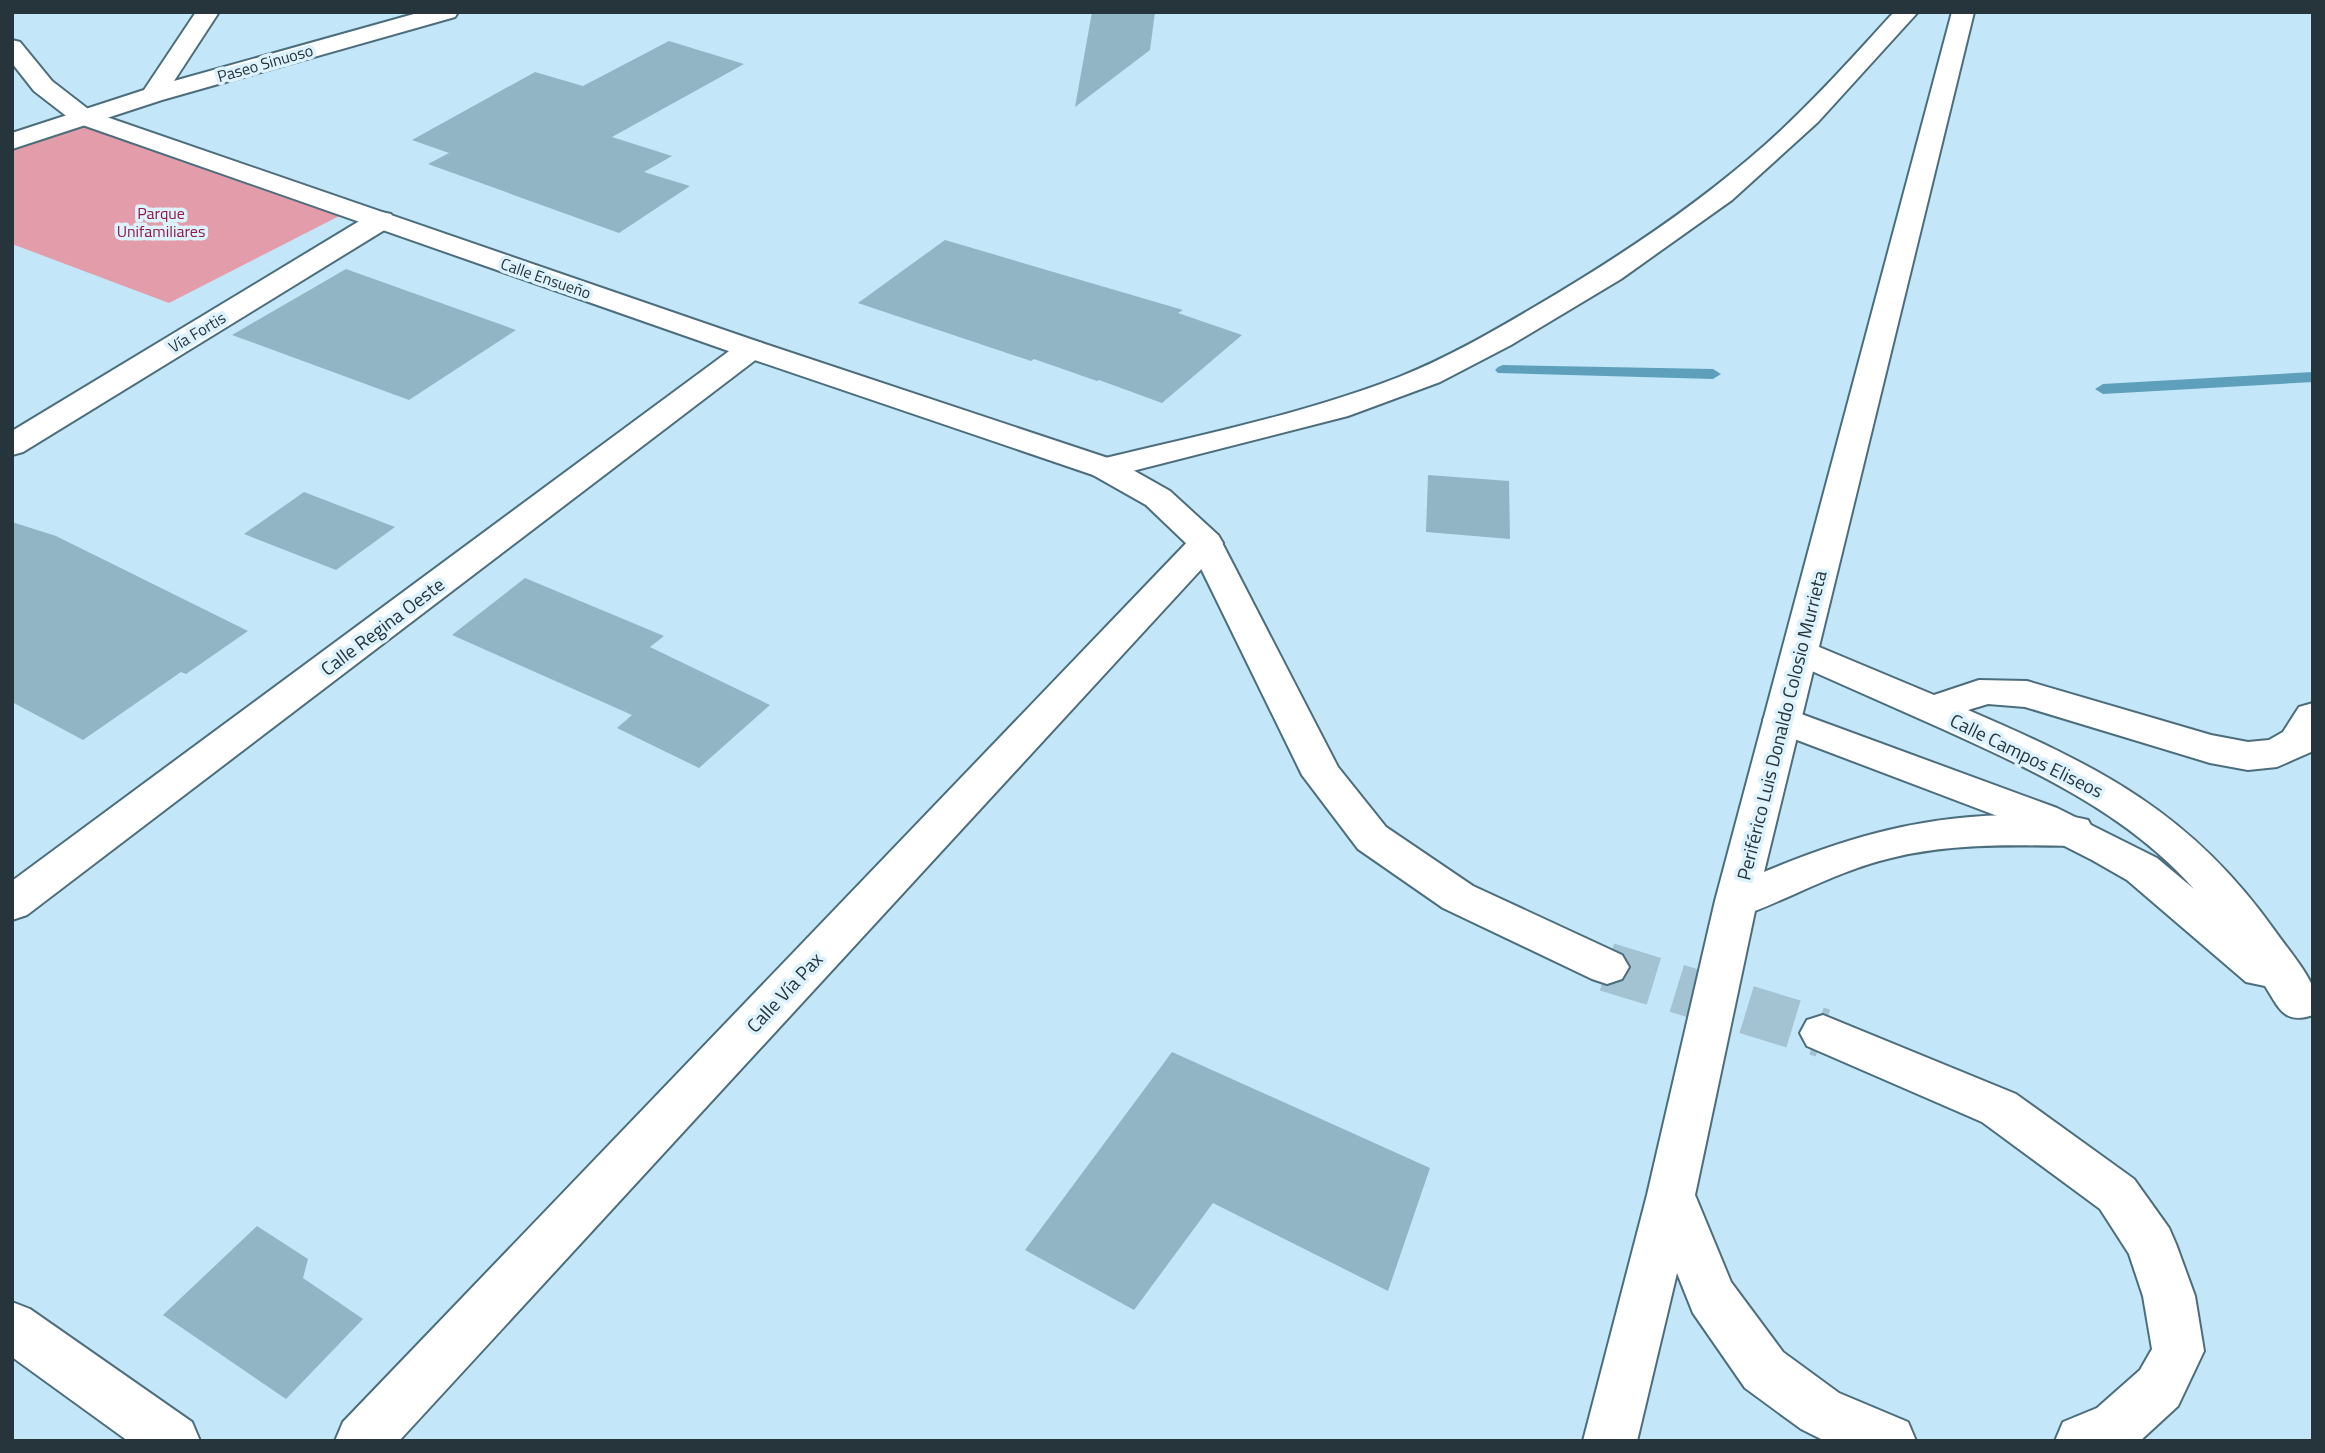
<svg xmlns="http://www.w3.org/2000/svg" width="2325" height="1453" font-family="'Titillium Web',sans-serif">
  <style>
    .green { fill: #e29caa }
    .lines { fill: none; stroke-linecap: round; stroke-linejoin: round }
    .stream { fill: #5e9fbc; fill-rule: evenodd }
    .building { fill: #92b5c6 }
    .tertiary-tunnel { stroke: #a4c3d2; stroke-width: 49; stroke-dasharray: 49 24; stroke-linecap: butt }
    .minor-casing { stroke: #4c6d7c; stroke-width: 4 }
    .tertiary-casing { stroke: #4c6d7c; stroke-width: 4 }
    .primary-casing { stroke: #4c6d7c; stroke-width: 4 }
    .minor { fill: #fff; fill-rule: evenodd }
    .tertiary { fill: #fff; fill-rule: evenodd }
    .primary { fill: #fff; fill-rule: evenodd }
    .labels { text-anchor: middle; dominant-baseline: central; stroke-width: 7; stroke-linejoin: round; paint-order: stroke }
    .far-street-label { font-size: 16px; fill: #26343b; stroke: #dcf2fc }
    .far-park-label { font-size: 16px; fill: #911944; stroke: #dcf2fc }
    .street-label { font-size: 19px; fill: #26343b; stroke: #dcf2fc }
  </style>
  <rect width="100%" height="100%" fill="#c3e7f8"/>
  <path class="green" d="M83,118L349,211L169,303L12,244V149Z"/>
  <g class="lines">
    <path class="stream" d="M1503,365L1713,369L1721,374L1713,379L1498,373L1495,370L1498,367Z
      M2313,372V382L2103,394L2095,389L2103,384Z"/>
  </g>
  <path class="building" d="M1092,12H1155L1150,50L1075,107Z
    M669,41L744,64L612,137L672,156L644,172L690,186L619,233L428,164L449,153L412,140L535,72L583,86Z
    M945,240L1183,310L1178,313L1242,335L1162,403L1099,380L1097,381L1034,359L1031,361L858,303Z
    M346,269L516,330L409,400L232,335Z
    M1428,475L1509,481L1510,539L1426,532Z
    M304,492L395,527L336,570L244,534Z
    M12,522L56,536L248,631L186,674L181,672L83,740L12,702Z
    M525,578L664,636L650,647L770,705L699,768L617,728L632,715L452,635Z
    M1172,1052L1430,1168L1388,1291L1213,1203L1134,1310L1025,1250Z
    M257,1226L308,1259L303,1278L363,1319L286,1399L163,1315Z"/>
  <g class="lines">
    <path class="tertiary-tunnel" d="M1607,967L1823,1033"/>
    <g class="minor-casing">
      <path id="minor" d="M196,12H219L174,81L421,12H458L455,17L162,100L12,149V133L144,90Z
        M381,212L391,214L395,220L391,226L23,452L12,455V431L371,214Z
        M751,340L762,343L766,349L762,355L27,915L12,920V881L740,343Z
        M1206,532L1218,535L1223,543L1218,551L399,1441H335L343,1422L1194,535Z
        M1800,639L1934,695L1979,680L2027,681L2211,735L2248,742L2269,740L2283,732L2299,707L2313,703L2311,752L2277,767L2248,770L2210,763L2025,707L1988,704L1968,710C2098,766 2191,812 2275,931C2284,944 2310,975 2313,989C2314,997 2313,1007 2313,1015C2284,1025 2279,1008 2265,986L2246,982L2127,880L2092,860L2029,828L1768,729L1763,720L1768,711L1782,707L2057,808L2157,858L2194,889C2126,812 2031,769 1938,727C1888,705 1837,682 1787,660L1782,651L1787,642Z
        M12,1302L30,1309L192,1422L200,1441H128L12,1357Z"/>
    </g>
    <g class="tertiary-casing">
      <path id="tertiary" d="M12,40L20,42L52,81L92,112L762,343L1117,461L1170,491L1218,535L1338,767L1386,827L1473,886L1622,955L1629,967L1622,979L1607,984L1592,979L1443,908L1358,849L1302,775L1191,548L1146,505L1093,475L740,355L74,122L34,91L12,63Z
        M1823,1015L2016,1094L2134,1179L2169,1228L2176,1244L2195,1296L2204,1351L2178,1406L2140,1441H2055L2063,1422L2097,1408L2140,1370L2152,1349L2143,1296L2129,1254L2100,1209L1982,1122L1807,1046L1800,1033L1807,1020Z"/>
    </g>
    <g class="primary-casing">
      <path id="primary" d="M1894,12H1918L1818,122L1732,200L1621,279L1511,345L1440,382L1348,416L1105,478L1093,475L1089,468L1093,461C1196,436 1301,415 1399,377C1447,358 1492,332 1536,306C1616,259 1695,207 1765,145C1811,104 1852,58 1894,12Z
        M1952,12H1974L1764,872C1850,836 1925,815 2019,815C2042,815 2066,814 2088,820L2094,831L2088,842L2074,846C2013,845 1951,843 1891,858C1844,869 1800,893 1755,911L1695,1195L1731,1282L1783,1352L1839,1393L1908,1422L1916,1441H1825L1801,1429L1745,1388L1693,1313L1677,1273L1637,1441H1583L1647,1195L1715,901Z"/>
    </g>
    <use href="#minor" class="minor"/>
    <use href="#tertiary" class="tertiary"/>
    <use href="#primary" class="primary"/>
  </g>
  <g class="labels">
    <g class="far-street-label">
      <text transform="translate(265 63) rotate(-16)">Paseo Sinuoso</text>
      <text transform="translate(546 278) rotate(19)">Calle Ensueño</text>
      <text transform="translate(197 332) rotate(-31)">Vía Fortis</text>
    </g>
    <g class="far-park-label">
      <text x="161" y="213">Parque<tspan x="161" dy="18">Unifamiliares</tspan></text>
    </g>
    <g class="street-label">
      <text transform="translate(382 626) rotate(-37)">Calle Regina Oeste</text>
      <text transform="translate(1781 725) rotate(-76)">Periférico Luis Donaldo Colosio Murrieta</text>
      <text transform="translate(2027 755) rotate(26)">Calle Campos Eliseos</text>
      <text transform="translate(784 992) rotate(-47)">Calle Vía Pax</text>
    </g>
  </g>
  <rect width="2325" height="1453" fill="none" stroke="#26343b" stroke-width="28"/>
</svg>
